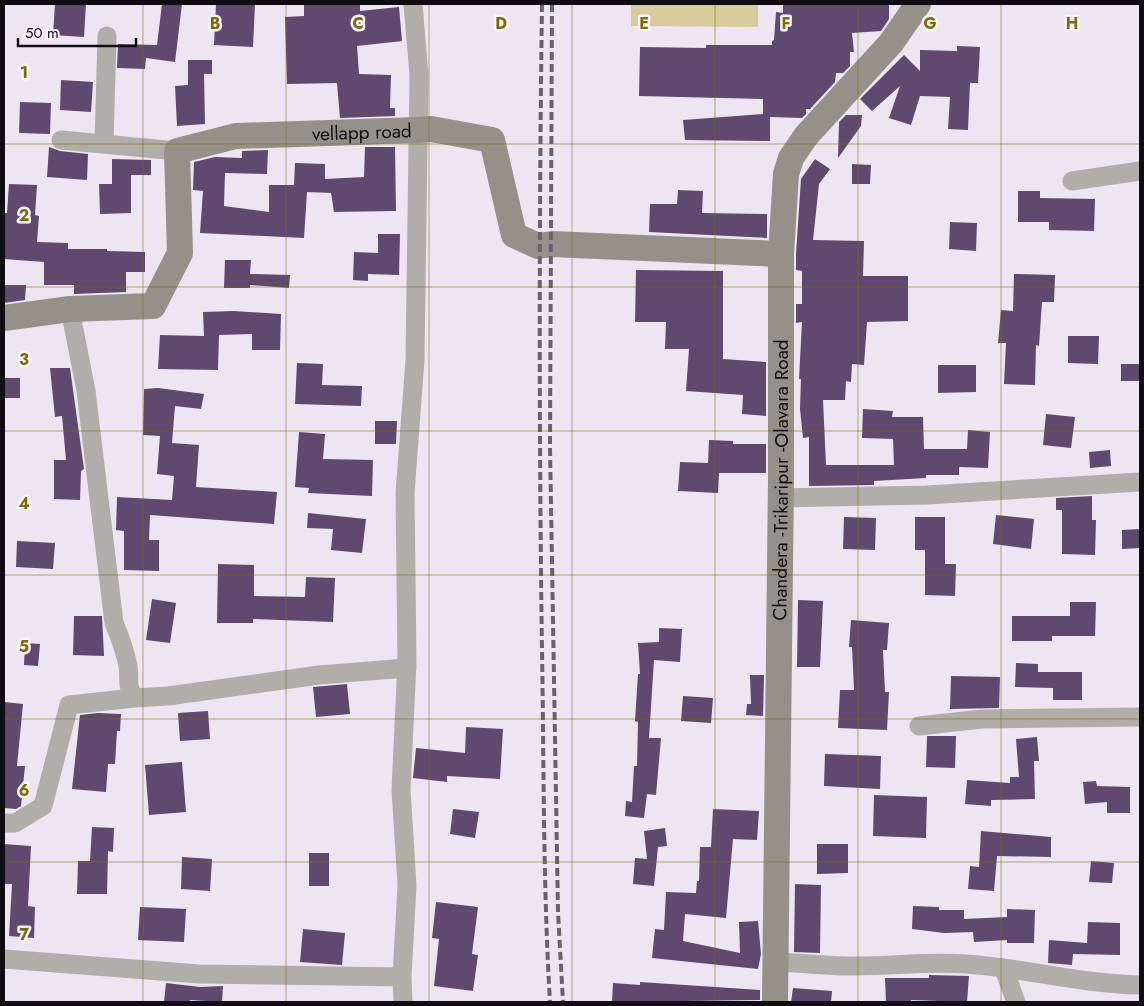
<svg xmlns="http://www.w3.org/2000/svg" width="1144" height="1006" font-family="Jost,sans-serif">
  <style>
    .green { fill: #d8cb9c }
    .building { fill: #5f496f }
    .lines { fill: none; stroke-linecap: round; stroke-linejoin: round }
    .minor { stroke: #afaea8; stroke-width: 19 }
    .secondary { stroke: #939188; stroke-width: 26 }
    .rail { stroke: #67636a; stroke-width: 4; stroke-dasharray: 8 4; stroke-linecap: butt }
    .grid { fill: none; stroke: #806a02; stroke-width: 1; stroke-opacity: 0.55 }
    .labels { text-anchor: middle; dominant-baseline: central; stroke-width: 5; stroke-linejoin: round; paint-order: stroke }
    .street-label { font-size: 19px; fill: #0f0d11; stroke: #f9f4fe }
    .grid-label { font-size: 16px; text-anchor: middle; font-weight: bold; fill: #806a02; stroke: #f9f4fe; stroke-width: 5; stroke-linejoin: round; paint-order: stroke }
  </style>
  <rect width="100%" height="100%" fill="#ede6f2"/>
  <path class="green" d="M631,4H758V27L631,26Z"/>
  <path class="building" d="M55,4H86L84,37L53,35Z
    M162,4H182L175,62L146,58L145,69L117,68L118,44L157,45Z
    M216,4H255L253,47L214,45Z
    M304,4H360V11L399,7L402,41L357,46L359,74L391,75L390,108H395V116L340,118L337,83L287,84L285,17L304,16Z
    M783,4H889V19L881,31L852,33L854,52H850V66L843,73H836L835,82L810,109H806V114L802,118L770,117V141L685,140L683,120L763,114V99L639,96L640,47L706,48V45H772V41L774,40L776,12L783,13Z
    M957,46L980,47L978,83H970L968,130L948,129L950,97L920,96L911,125L889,118L900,86L872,111L860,99L904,55L920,71V50L957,51Z
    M188,60H212V74H204L205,124L177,126L175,86L188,85Z
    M61,80L93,82L91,112L60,110Z
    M20,102L51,103L50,134L19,133Z
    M846,115H862L861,126L838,158L839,122Z
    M49,147L60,151L88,154L87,180L47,177Z
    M365,147H395L396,211L334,212L331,193L307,192L304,238L200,233L203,191L193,190L194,162L215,157L242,158V151L268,150L267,174L225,173L224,206L269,212V185H294L295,163L325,164V179L364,177Z
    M112,159L151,160V175H131V213L100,214L99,184H112Z
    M815,159L830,169L819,184L813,240L864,241L863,276H908V321L867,322L864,365L852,364L851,382L846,381L845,400H823L826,465H894L893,439L862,438L863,409L893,411L892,417H923L924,449H967L968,430L990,432L988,468L959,467V475H926V478L874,481V485L809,486V437L803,438L800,409L801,379H799L802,322L796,323V304H802V271L796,270V254L801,179Z
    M852,164L871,165L870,184H852Z
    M9,184L37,185L35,215L39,216L37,242L68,243V249H107V251L145,252V272H126V292L74,294V285H44V262L4,259V213H7Z
    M678,190L703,191L702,213L767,214V238L649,232L650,204H677Z
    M1018,191H1040V198L1095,199L1094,231L1049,230V222H1018Z
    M950,222L977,223L976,251L949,249Z
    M378,234H400L399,275L368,274V281L353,280L354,252L378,253Z
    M225,260H251L250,274L290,275L289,288L250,285V288H224Z
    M636,270L723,271V359L766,362V416L742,414L743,395L686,391L689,349H665L666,322H635Z
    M1014,274L1055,275L1054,302H1042L1039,346L1036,345L1035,385L1004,384L1006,343H998L1001,310L1013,311Z
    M4,285H26L25,300L4,303Z
    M234,311L281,314L280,350H252V334L219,335L218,370L158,369L160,335L204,336L203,312Z
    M1068,336H1099L1098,364L1068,363Z
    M297,363L323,364L322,385L362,386L361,406L295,404Z
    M1121,364H1140V381H1121Z
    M938,365H976V392L938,393Z
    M50,368H70L84,469L81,471L80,500L54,499V460H66L62,416L55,417Z
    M4,378H20V398H4Z
    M158,388L204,394L201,409L175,406L172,443L199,445L196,487L277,492L274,524L150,515L149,540H159V571L124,570V531L116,530L117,497L172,500L174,476L157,474L160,436L143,435L144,389Z
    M1046,414L1075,417L1071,448L1043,445Z
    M375,421H397L396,444H375Z
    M299,432L325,434L323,459L373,460L372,496L308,493L309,488L295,487Z
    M709,440L733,441V444H766V473H719L718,493L678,491L680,462L708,463Z
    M1110,450L1111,466L1090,468L1089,452Z
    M1092,496V520H1096L1095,555L1062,554V510H1056V498Z
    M308,513L366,519L362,553L331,550L333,529L307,528Z
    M996,515L1034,519L1031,549L993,544Z
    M844,517L876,518L875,550L843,549Z
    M915,517H945V564H956L955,596L925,595V550H915Z
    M1140,529V548L1122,549V530Z
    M17,541L55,543L53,569L16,567Z
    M218,564L254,565V596L305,597L306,577L335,578L333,622L253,619V623H217Z
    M152,599L176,603L170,643L146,640Z
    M798,600L823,601L820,667H797Z
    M1070,602H1096L1095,636H1052V641H1012V616H1070Z
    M74,616H102L104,656L73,655Z
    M851,620L889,623L887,650H883L885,692H889L887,730L838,728L840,690H854L852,647H849Z
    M659,628L682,629L680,662L654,660L649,738H661L656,795L647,794L644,818L625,816L626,801L632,802L634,766H637L638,722L635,721L638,674H640L638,643L659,642Z
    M25,643L40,644L38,666L24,665Z
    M1016,663L1038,664V672H1082V700H1053V688L1015,687Z
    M750,675H764L763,716L746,715L747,704H751Z
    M951,676L1000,677L999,708L950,709Z
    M347,684L350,714L316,717L313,687Z
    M683,696L713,698L711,723L681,721Z
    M4,702L23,704L17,766H25L21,806L16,809L4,808Z
    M208,711L210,739L180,741L178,713Z
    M98,713L121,714L120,731H117L115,764H108L106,792L72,789L80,715Z
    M466,727L503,729L500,779L447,776V782L413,778L416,748L465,753Z
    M927,736H956L955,768L926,767Z
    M1037,737L1039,761H1034L1035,799L991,800V806L965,804L967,780L1010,783V777H1019L1016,739Z
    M825,754L881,756L880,789L824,786Z
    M182,762L186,812L149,815L145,765Z
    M1096,781L1097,786L1130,787V813H1107V802L1085,804L1083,782Z
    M874,795L927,797L926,838L873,836Z
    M453,809L479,812L475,838L450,834Z
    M713,809L759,811L757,840L733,839L726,918L685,914L683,941L740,953L739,922L758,921L761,954L758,969L652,958L655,929L664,930L666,892L696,893L697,881H699L700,847H711Z
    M92,827L114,828L113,852L108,851L107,894H77L78,861H90Z
    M665,828L667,846L658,847L654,886L633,884L635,858L647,859L644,831Z
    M981,831L1051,837V857L997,856L994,891L968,889L970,866L979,867Z
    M4,844L31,846L28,906L35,907L34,938L9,936L12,884H4Z
    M817,844H848V873L817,874Z
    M309,853H329V886H309Z
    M182,857L212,859L210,891L181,889Z
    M1091,861L1114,863L1112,883L1089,882Z
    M795,884L821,885L820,953L794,952Z
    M436,902L478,907L472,954L478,955L473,991L434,986L439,939L432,938Z
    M913,906L939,907V910H964V919L1007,917V909L1035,910L1034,943H1007V940L974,942L973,932L944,933L912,929Z
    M140,907L186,909L184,942L138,940Z
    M1088,922L1120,923V955L1073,954L1072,965L1048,963L1049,940L1087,943Z
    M303,929L345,933L342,965L300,962Z
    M929,975L969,976L967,1002L911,1000V1002H886L885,978H929Z
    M640,982L760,990V1000L612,1002L613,983L640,985Z
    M166,983L200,987L223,986L222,1002L190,1000V1002H164Z
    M793,988L832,991L831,1002H791Z"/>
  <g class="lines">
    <path class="minor" d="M61,140L177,151
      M104,144L107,36
      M1072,181L1140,171
      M70,309L86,391L114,623C120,637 125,651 128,666C130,680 126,684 134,698L168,696L319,675L407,668
      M780,498L927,495L1140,482
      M919,726L982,719L1140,717
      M4,823H15L43,806L69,705L134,698
      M4,959L199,974L402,977L403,1002
      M775,962C798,963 821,965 844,966C885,967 925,961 966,964C1025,968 1081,984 1140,985
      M1004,969L1016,1002
      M402,977L407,885L401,790L407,662L405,493L415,360L419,75L413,4"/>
    <g class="secondary">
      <path id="s1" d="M4,318L70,309L153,306L180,253L177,151L236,136L417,130L431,129L492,140L514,235L538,246L552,244L781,254"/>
      <path id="s2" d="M775,1002L781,478V254L786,174L791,158L806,136L891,43L918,4"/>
    </g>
    <path class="rail" d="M542,4C539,220 539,435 542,651C544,768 543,885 550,1002
      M552,4L550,446L558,912L563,1002"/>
  </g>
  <path class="grid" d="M143,4V1002M286,4V1002M429,4V1002M572,4V1002M715,4V1002M858,4V1002M1001,4V1002M4,144H1140M4,287H1140M4,431H1140M4,575H1140M4,719H1140M4,862H1140"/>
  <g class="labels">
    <g class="street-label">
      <text stroke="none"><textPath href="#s1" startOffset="498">vellapp road</textPath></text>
      <text stroke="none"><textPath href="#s2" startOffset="522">Chandera -Trikaripur -Olavara Road</textPath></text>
    </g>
  </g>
  <g class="grid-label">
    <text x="215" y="29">B</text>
    <text x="358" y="29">C</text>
    <text x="501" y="29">D</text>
    <text x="644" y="29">E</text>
    <text x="786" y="29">F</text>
    <text x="930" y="29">G</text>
    <text x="1072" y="29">H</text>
    <text x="24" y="78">1</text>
    <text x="24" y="221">2</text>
    <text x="24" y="365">3</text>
    <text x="24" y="509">4</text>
    <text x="24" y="652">5</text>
    <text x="24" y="796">6</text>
    <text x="24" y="940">7</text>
  </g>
  <rect width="1144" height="1006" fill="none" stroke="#0f0d11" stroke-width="10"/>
  <path d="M18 38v8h118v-8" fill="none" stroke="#0f0d11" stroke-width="2.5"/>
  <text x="25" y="38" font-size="15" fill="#0f0d11" stroke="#f9f4fe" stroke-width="4" paint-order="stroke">50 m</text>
</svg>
